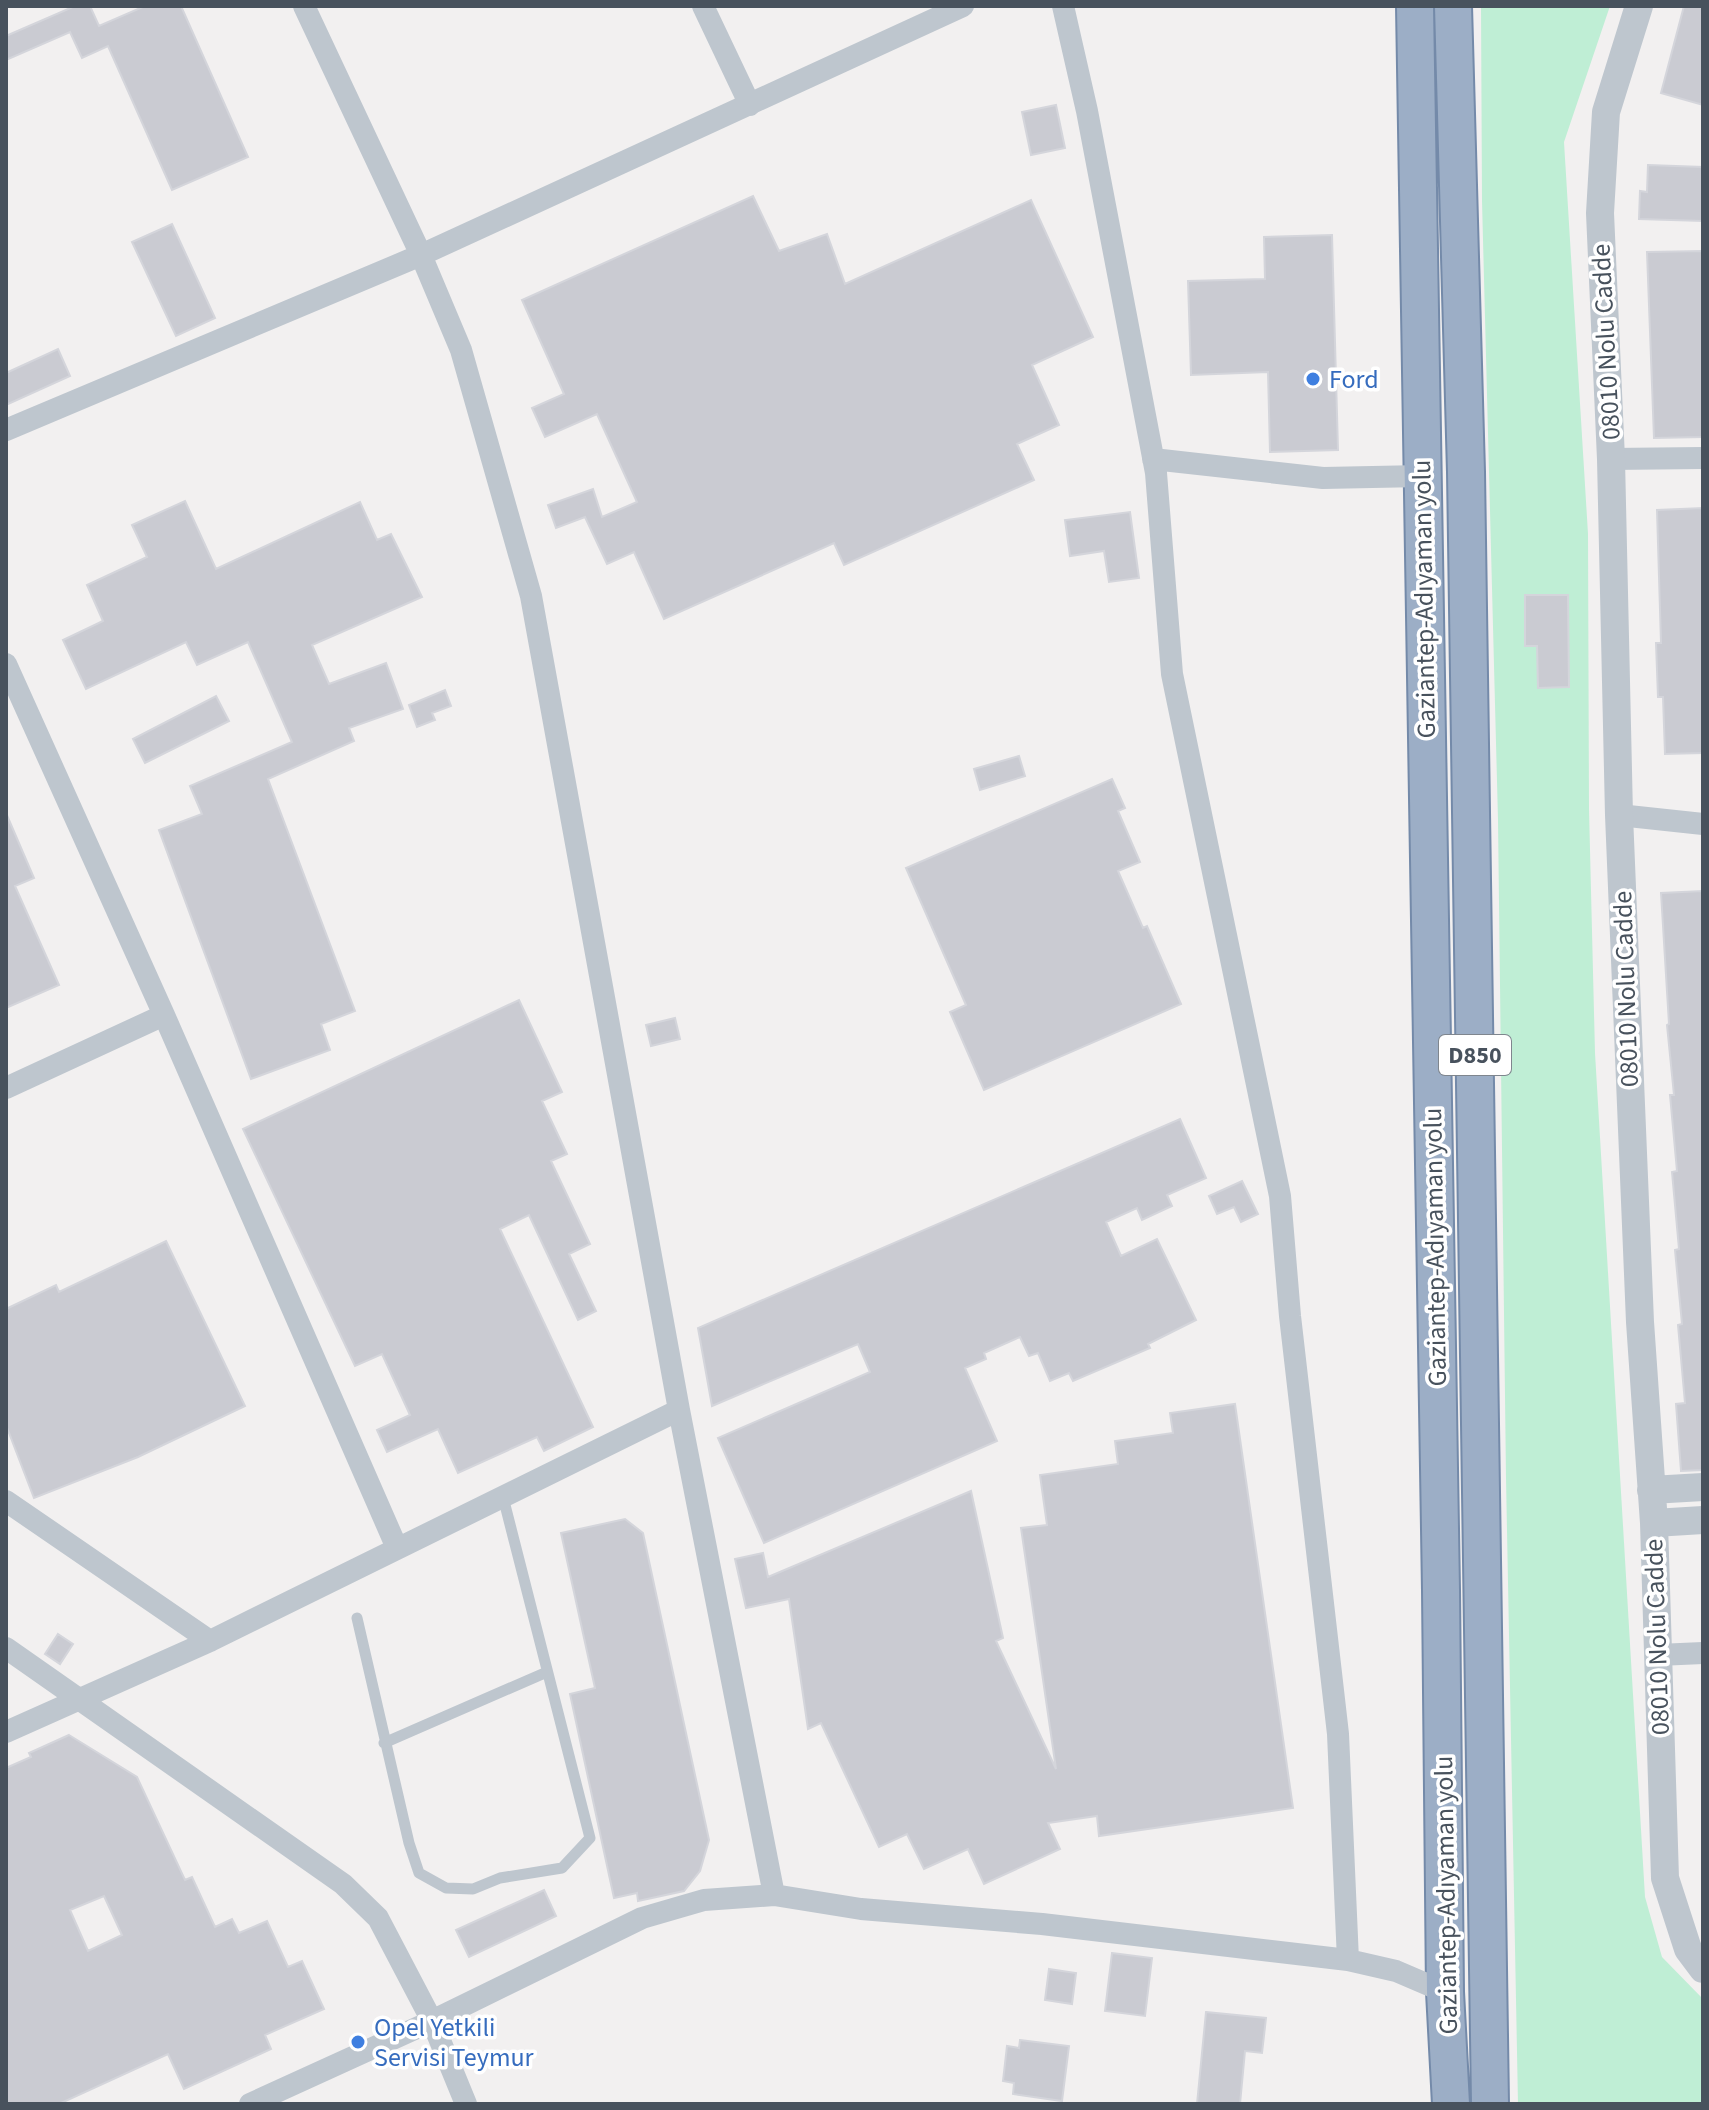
<svg xmlns="http://www.w3.org/2000/svg" width="1709" height="2110" font-family="'Source Sans 3',sans-serif">
  <style>
    .green { fill: #bfeed5 }
    .building { fill: #cacbd2; stroke: #d4d5db; stroke-width: 2; fill-rule: evenodd }
    .lines { fill: none; stroke-linecap: round; stroke-linejoin: round }
    .trunk-casing { stroke: #748aa9; stroke-width: 40 }
    .service { stroke: #bec6ce; stroke-width: 11 }
    .minor { stroke: #bec6ce; stroke-width: 22 }
    .tertiary { stroke: #bec6ce; stroke-width: 28 }
    .trunk { stroke: #9caec6; stroke-width: 36 }
    .shop-dot { fill: #3f7fe0; stroke: #fff; stroke-width: 3 }
    .labels { text-anchor: middle; dominant-baseline: central; stroke-width: 7; stroke-linejoin: round; paint-order: stroke }
    .shield { fill: #fff; stroke: #7f868e; stroke-width: 2 }
    .shield-label { font-size: 24px; font-weight: bold; fill: #48525d }
    .street-label { font-size: 26px; fill: #48525d; stroke: #fff }
    .shop-label { font-size: 26px; fill: #366cbe; stroke: #fff; text-anchor: start }
  </style>
  <rect width="100%" height="100%" fill="#f2f0f0"/>
  <path class="green" d="M1481,6H1610L1564,142L1588,534L1589,809L1595,1053L1645,1897L1662,1957L1703,1999V2104H1518L1506,1478L1498,820L1482,201Z"/>
  <path class="building" d="M75,6H90L99,26L145,6H181L248,157L172,190L108,46L82,58L70,32L6,60V36Z
    M1684,6H1703V105L1661,93Z
    M1056,105L1065,148L1031,155L1022,112Z
    M1648,165L1703,167V221L1639,219L1640,191L1647,192Z
    M753,196L779,251L827,234L845,284L1031,200L1093,337L1032,365L1059,425L1017,444L1034,480L844,565L834,543L664,619L634,552L607,564L585,517L556,528L548,505L593,489L602,517L637,502L597,414L545,437L532,408L564,394L522,300Z
    M172,224L215,318L176,336L132,242Z
    M1332,235L1338,450L1270,452L1268,372L1191,375L1188,281L1265,279L1264,237Z
    M1703,251V437L1654,438L1647,252Z
    M58,349L70,376L6,405V373Z
    M185,501L216,569L360,502L377,540L391,534L422,597L312,645L329,684L386,663L403,709L349,728L354,741L268,779L355,1011L321,1024L330,1050L251,1079L159,830L202,814L190,786L292,742L248,642L197,665L186,642L86,689L63,640L103,621L87,585L147,557L132,525Z
    M1703,508V753L1665,754L1663,697H1658L1656,643H1661L1657,510Z
    M1130,512L1139,578L1109,582L1104,551L1070,556L1065,520Z
    M1525,595H1568L1569,687L1538,688L1537,646H1525Z
    M445,690L451,706L432,713L435,720L417,727L409,705Z
    M216,696L229,721L145,763L133,739Z
    M1019,756L1025,776L980,790L974,769Z
    M1112,779L1125,808L1118,811L1140,862L1118,871L1143,928L1147,926L1181,1004L984,1090L950,1012L966,1005L906,868Z
    M6,813L34,878L15,886L59,985L6,1008Z
    M1703,891V1470L1681,1471L1676,1404L1685,1403L1678,1325L1682,1324L1675,1250L1679,1249L1672,1172L1677,1171L1670,1095H1674L1667,1025L1669,1024L1661,893Z
    M519,1000L562,1092L542,1101L567,1154L551,1161L590,1244L569,1254L596,1311L578,1320L529,1215L500,1229L593,1427L544,1451L537,1437L458,1473L438,1429L387,1452L377,1430L410,1415L382,1354L355,1366L243,1129Z
    M675,1018L680,1039L651,1046L646,1025Z
    M1180,1119L1206,1178L1167,1195L1172,1206L1142,1220L1137,1208L1106,1222L1121,1256L1157,1239L1196,1320L1148,1344L1150,1348L1073,1381L1069,1373L1050,1381L1038,1353L1029,1356L1020,1337L984,1353L986,1359L965,1368L997,1441L764,1543L718,1438L870,1372L858,1344L712,1406L698,1328Z
    M1242,1181L1258,1214L1241,1222L1234,1207L1217,1214L1209,1196Z
    M166,1241L245,1406L138,1457L34,1498L6,1425V1309L56,1285L59,1292Z
    M1235,1404L1293,1808L1099,1836L1097,1816L1048,1823L1060,1849L984,1884L968,1849L924,1869L907,1834L879,1847L821,1723L808,1729L789,1599L746,1608L735,1559L763,1553L768,1577L971,1491L1003,1638L996,1641L1056,1769L1021,1528L1047,1525L1040,1475L1118,1464L1115,1441L1173,1433L1170,1413Z
    M625,1519L643,1533L709,1840L700,1871L684,1891L638,1901L637,1893L614,1898L570,1694L595,1688L561,1533Z
    M58,1634L73,1644L60,1664L45,1654Z
    M69,1735L137,1777L185,1880L192,1877L215,1927L232,1919L239,1933L267,1921L288,1967L302,1961L324,2009L265,2035L271,2049L184,2089L168,2054L59,2104H6V1768L31,1757L29,1753ZM104,1896L122,1935L88,1951L70,1910Z
    M544,1890L556,1916L469,1957L456,1930Z
    M1112,1953L1152,1958L1145,2016L1105,2011Z
    M1049,1969L1076,1973L1072,2004L1045,2000Z
    M1206,2012L1266,2018L1262,2053L1245,2051L1240,2104H1197Z
    M1020,2040L1069,2046L1062,2101L1013,2094L1014,2083L1003,2081L1007,2046L1019,2048Z"/>
  <g class="lines">
    <g class="trunk-casing">
      <path id="trunk" d="M1415,6L1441,1590L1445,1992L1451,2104
        M1453,6L1466,472L1490,2104"/>
    </g>
    <path class="service" d="M357,1618L409,1843L419,1873L446,1888L473,1889L500,1878L562,1868L590,1838L503,1497
      M384,1743L547,1672"/>
    <path class="minor" d="M304,6L421,255L461,350L531,596L679,1410L774,1895
      M703,6L750,105
      M1063,6L1087,111L1156,473L1172,674L1280,1196L1290,1316L1338,1734L1348,1960
      M6,430L421,255L963,6
      M1153,459L1323,478L1422,476
      M1611,459L1703,458
      M6,664L164,1015L397,1548
      M1619,815L1703,824
      M6,1088L164,1015
      M6,1501L210,1641
      M6,1648L343,1884L378,1918L432,2021L250,2104
      M1658,1655L1703,1653
      M6,1732L210,1641L679,1410
      M466,2104L432,2021L642,1918L704,1900L774,1895L861,1909L1042,1924L1348,1960L1396,1971L1445,1992"/>
    <path class="tertiary" d="M1639,6L1606,112L1600,213L1611,459L1619,815L1640,1322L1654,1523L1665,1878L1688,1949L1703,1969
      M1651,1490L1703,1487
      M1654,1523L1703,1520"/>
    <use href="#trunk" class="trunk"/>
  </g>
  <g class="shop-dot">
    <circle cx="1313" cy="379" r="8"/>
    <circle cx="358" cy="2042" r="8"/>
  </g>
  <g class="labels">
    <rect class="shield" x="1439" y="1035" width="72" height="40" rx="6"/>
    <g class="shield-label">
      <text x="1475" y="1055">D850</text>
    </g>
    <g class="street-label">
      <text transform="translate(1606 342) rotate(-93)">08010 Nolu Cadde</text>
      <text transform="translate(1424 599) rotate(-91)">Gaziantep-Adıyaman yolu</text>
      <text transform="translate(1626 989) rotate(-92)">08010 Nolu Cadde</text>
      <text transform="translate(1435 1247) rotate(-91)">Gaziantep-Adıyaman yolu</text>
      <text transform="translate(1657 1637) rotate(-92)">08010 Nolu Cadde</text>
      <text transform="translate(1446 1895) rotate(-91)">Gaziantep-Adıyaman yolu</text>
    </g>
    <g class="shop-label">
      <text x="1329" y="379">Ford</text>
      <text x="374" y="2027">Opel Yetkili<tspan x="374" dy="30">Servisi Teymur</tspan></text>
    </g>
  </g>
  <rect width="1709" height="2110" fill="none" stroke="#48525d" stroke-width="16"/>
</svg>
